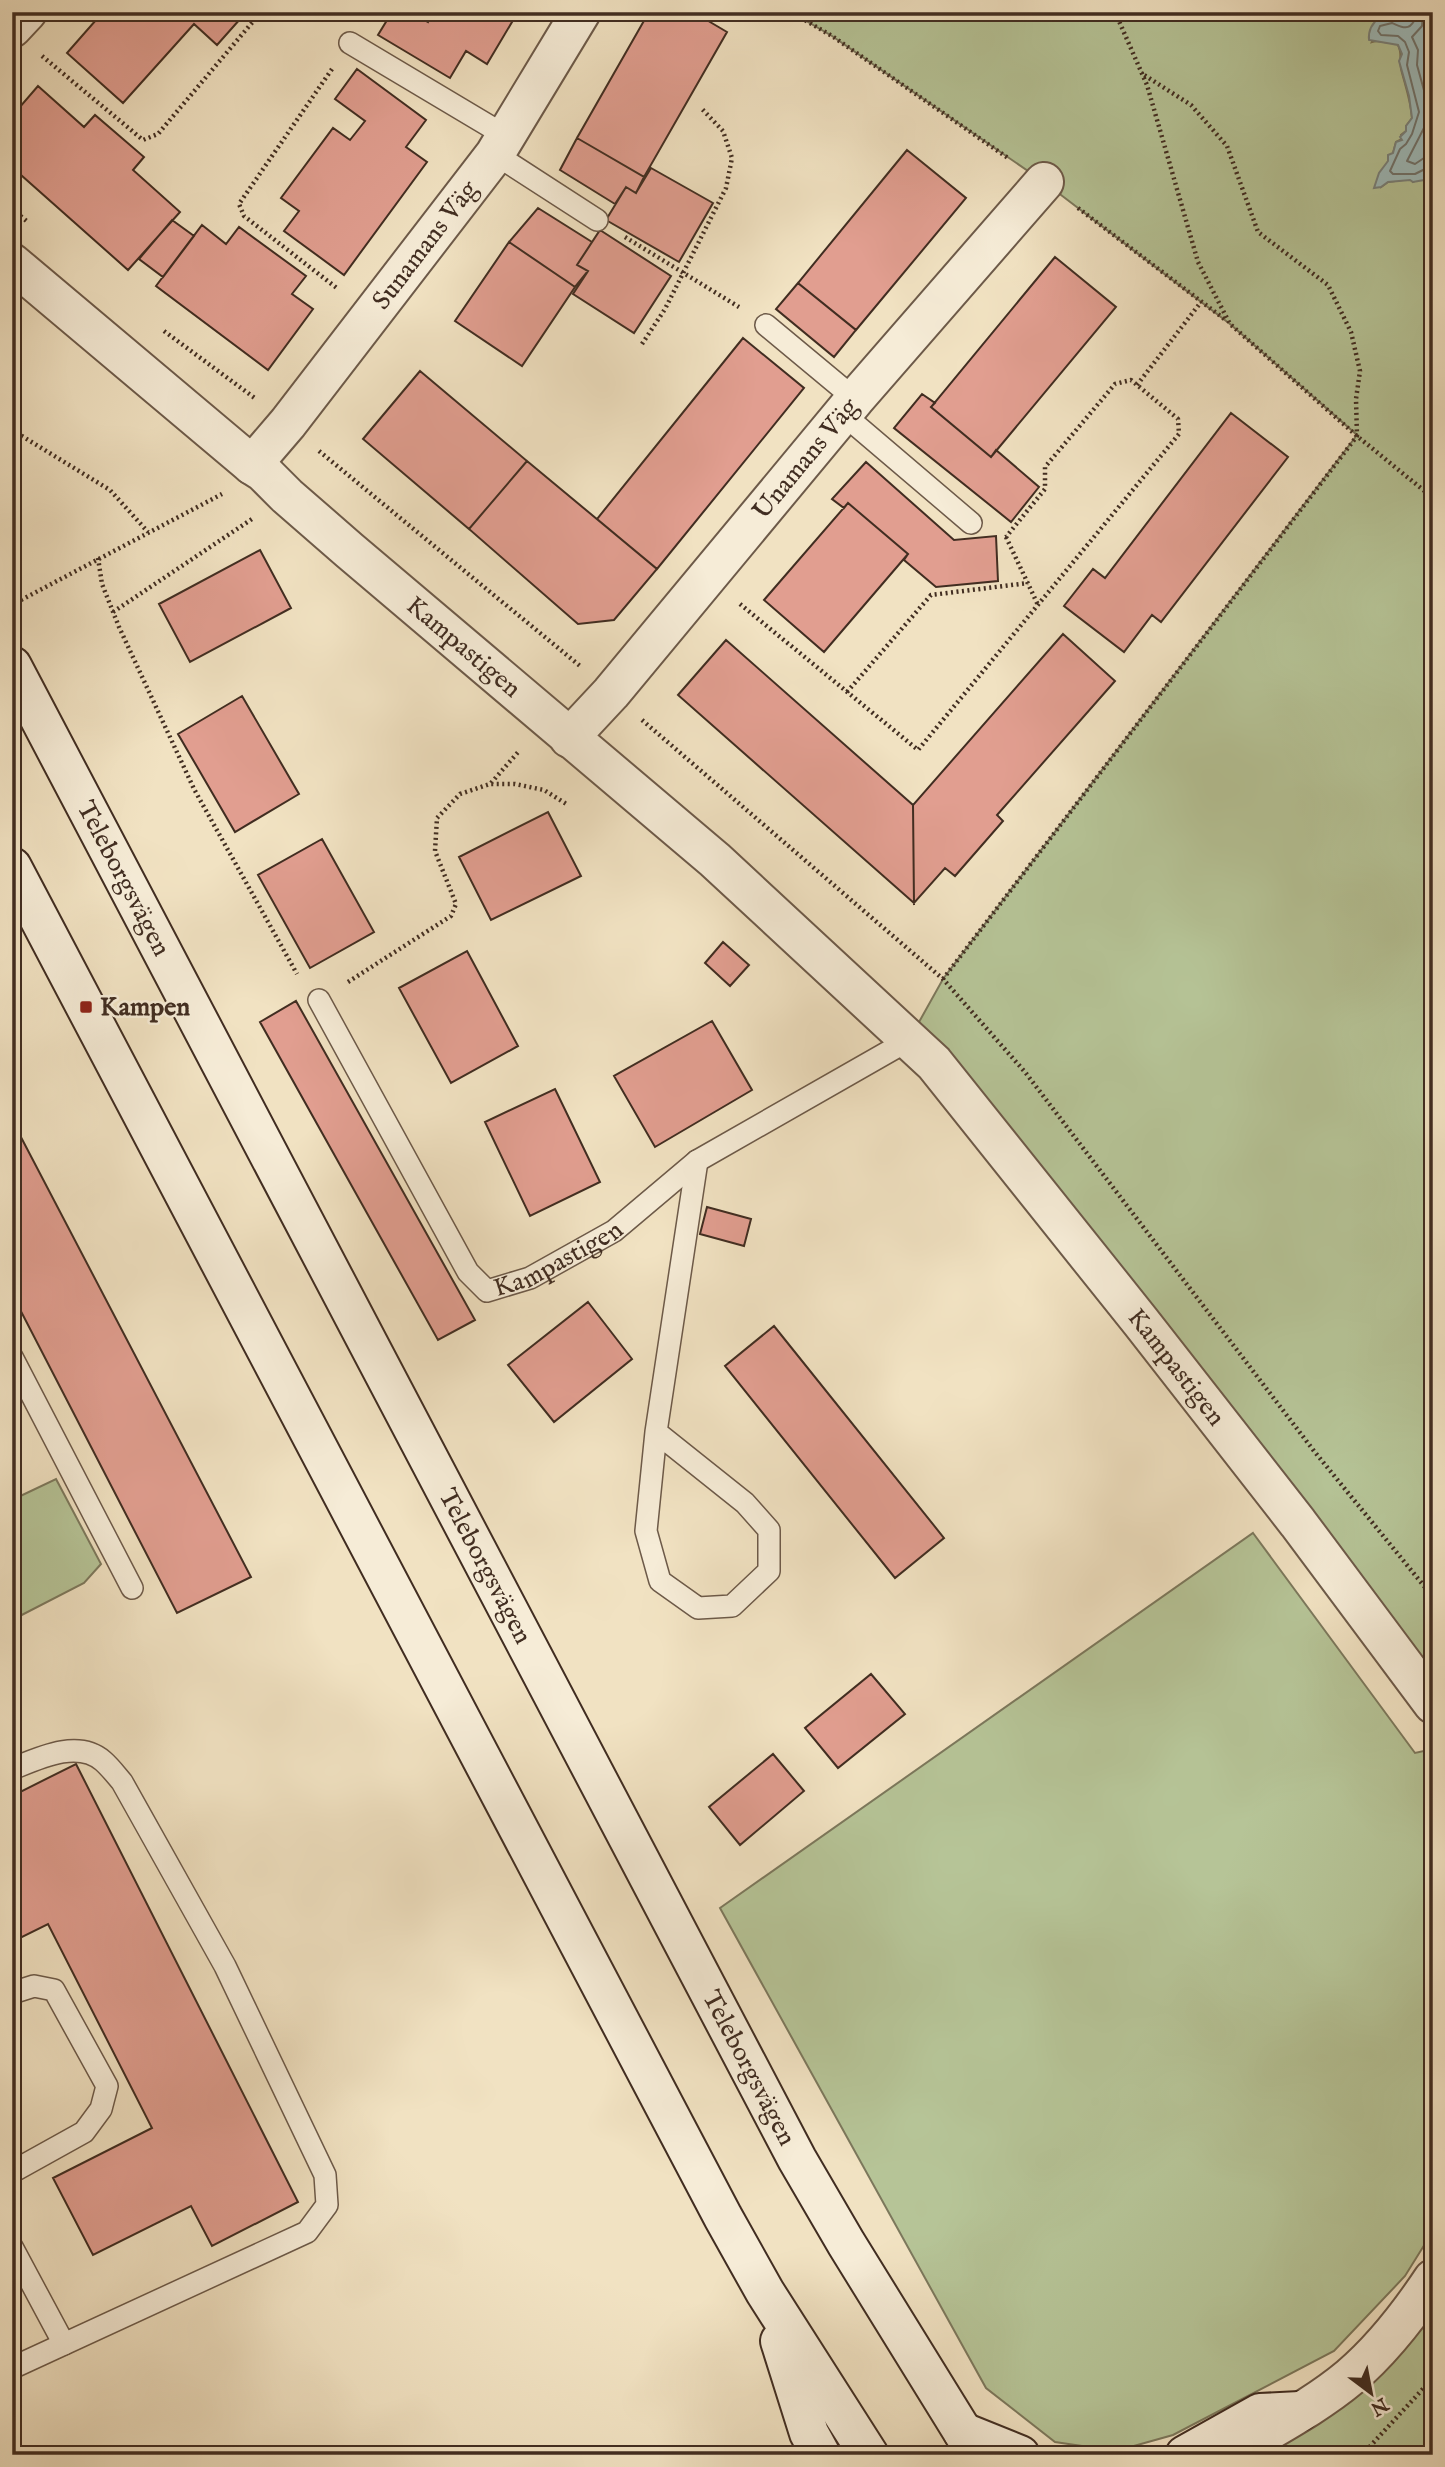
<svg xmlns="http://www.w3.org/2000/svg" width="1445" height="2467" font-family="'IM FELL English',serif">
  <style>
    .green { fill: #b6c497; stroke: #7c785c; stroke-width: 2 }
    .water { fill: #9ebcbc; stroke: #79837e; stroke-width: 2 }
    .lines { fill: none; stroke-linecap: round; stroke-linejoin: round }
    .shore { stroke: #70746e; stroke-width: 2 }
    .building { fill: #e19e90; stroke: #412d21; stroke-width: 2 }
    .service-casing { stroke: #6d5a49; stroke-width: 24 }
    .minor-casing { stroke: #6d5a49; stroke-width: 42 }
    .secondary-casing { stroke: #412d21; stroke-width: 42 }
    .path { stroke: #412d21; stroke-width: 4.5; stroke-dasharray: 2 3.5; stroke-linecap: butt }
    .service { stroke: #f6ecd7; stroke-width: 21 }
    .minor { stroke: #f6ecd7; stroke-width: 38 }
    .secondary { stroke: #f6ecd7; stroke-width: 38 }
    .poi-dot { fill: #8f2418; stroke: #f6ecd7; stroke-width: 2.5 }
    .labels { text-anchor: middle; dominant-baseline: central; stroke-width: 5; stroke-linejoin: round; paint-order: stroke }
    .street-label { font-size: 26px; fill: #412d21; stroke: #f6ecd7 }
    .poi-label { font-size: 26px; font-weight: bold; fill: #412d21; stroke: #f6ecd7; text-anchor: start }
  </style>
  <rect width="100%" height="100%" fill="#f1e2c2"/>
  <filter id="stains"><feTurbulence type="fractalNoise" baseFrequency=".00286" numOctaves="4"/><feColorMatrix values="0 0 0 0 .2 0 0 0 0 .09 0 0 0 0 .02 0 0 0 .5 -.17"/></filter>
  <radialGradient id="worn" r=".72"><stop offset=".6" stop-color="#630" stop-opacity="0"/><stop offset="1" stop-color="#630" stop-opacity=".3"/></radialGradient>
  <path class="green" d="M791,12H1393L1384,19L1372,42C1380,39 1387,45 1396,42C1403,52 1399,58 1401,69C1405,85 1411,101 1412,118L1406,126V131L1401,135L1402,139L1396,142L1393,153L1379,177L1381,187L1388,182L1410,179L1413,182L1433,171V1704L909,1040L943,979L1357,435L1230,324L1044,182L832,36Z
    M56,1479L101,1564L84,1583L12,1620V1500Z
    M1253,1533L1415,1753L1433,1749V2231L1405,2276L1334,2351L1173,2435L1116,2451L1055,2442L986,2388L720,1908Z
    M1433,2279V2455H1228L1300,2411Z"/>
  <path class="water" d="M1393,12H1396L1403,21L1408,20L1405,12H1433V171L1424,180L1413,182L1410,180L1388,182L1381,187L1374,188L1379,173L1388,161V155L1393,153L1396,142L1402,140L1400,137L1406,131V126L1412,118L1409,96L1399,61L1402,54L1398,45L1369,40C1368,30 1372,23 1380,17L1384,19Z"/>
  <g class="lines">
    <path class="shore" d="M1414,12V21C1408,32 1400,26 1392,23L1380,26L1378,31L1381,35L1398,36L1405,42L1409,52L1407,65L1419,112L1412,134L1406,144L1400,149L1390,171L1393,174H1415L1433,165
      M1423,12L1422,26L1412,37L1418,50L1417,65L1425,94L1427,114L1426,124L1407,161L1415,164L1424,158L1433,156"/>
  </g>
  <path class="building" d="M103,12H234L241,18L217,45L194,24L123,103L67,53Z
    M392,12H411L428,22L433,12H518L487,64L466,51L450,78L378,35Z
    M649,12H693L727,32L644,177L577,138Z
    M357,69L426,120L406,147L427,162L344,275L284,231L299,211L281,198L333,128L350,140L365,121L335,99Z
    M38,86L84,127L95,115L144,157L133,170L180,212L128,270L12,167V116Z
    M577,138L644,177L636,193L626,187L615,204L560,170Z
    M907,150L966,198L856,330L798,283Z
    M651,168L713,203L679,262L606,220L626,187L636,193Z
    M538,208L592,242L577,265L588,271L575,287L509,242Z
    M172,220L194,236L163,277L139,259Z
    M202,225L226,244L239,227L306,276L292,294L313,309L268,370L156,286Z
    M600,230L671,276L634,333L573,294L588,271L577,265Z
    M509,242L575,287L522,366L455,321Z
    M1055,257L1116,307L991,457L931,407Z
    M798,283L856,330L834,357L776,309Z
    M743,338L804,388L657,569L597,519Z
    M420,371L527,461L469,529L363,439Z
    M922,394L935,403L931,407L991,457L996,450L1039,487L1011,522L894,428Z
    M1231,413L1288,457L1161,622L1152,615L1124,652L1064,606L1093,569L1105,578Z
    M527,461L657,569L614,620L578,624L469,529Z
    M866,462L954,540L996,536L998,581L936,587L904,560L908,554L848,503L844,508L832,499Z
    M848,503L908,554L824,652L764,600Z
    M260,550L291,608L190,662L159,604Z
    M1063,634L1115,681L997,815L1003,821L955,876L945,868L914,903L913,805Z
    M726,640L913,805L914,903L678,695Z
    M242,696L299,794L235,832L178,734Z
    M548,812L581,876L491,920L459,857Z
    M322,839L374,932L310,968L258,875Z
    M723,942L749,965L730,986L705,963Z
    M467,951L518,1046L451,1083L399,988Z
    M296,1001L475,1320L438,1340L260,1022Z
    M712,1021L752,1090L655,1147L614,1076Z
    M555,1089L600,1182L530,1216L485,1122Z
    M12,1120L251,1577L177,1613L12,1294Z
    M707,1207L751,1219L744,1246L700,1234Z
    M588,1302L632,1359L554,1422L508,1365Z
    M774,1326L944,1538L895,1578L725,1366Z
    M871,1674L905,1714L838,1768L805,1728Z
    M773,1754L804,1791L740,1845L709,1807Z
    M76,1764L298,2202L212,2246L191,2206L93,2255L53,2178L152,2128L48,1924L12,1942V1796Z"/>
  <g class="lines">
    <g class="service-casing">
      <g id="service">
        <path d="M350,43L506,136"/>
        <path d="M495,154L597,220"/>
        <path d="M766,325L855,399"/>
        <path d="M843,414L971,523"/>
        <path id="s1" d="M319,1000L468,1272L487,1291L530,1278L614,1231L697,1161L909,1040"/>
        <path d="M12,1357L132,1588"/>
        <path d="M656,1432L745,1503L769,1530V1571L732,1606L698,1608L660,1581L646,1531L656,1432L697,1161"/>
        <path d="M12,1769C39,1758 78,1739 103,1761C110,1767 116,1775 122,1782L225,1966L325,2175L327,2205L307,2232L12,2368"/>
        <path d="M12,1993L34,1986L54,1990L107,2086L101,2109L84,2132L12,2172"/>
        <path d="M12,2247L64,2344"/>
      </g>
    </g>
    <g class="minor-casing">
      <g id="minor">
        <path d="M12,28L27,12"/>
        <path id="s2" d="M12,263L252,465L263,472L287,496L349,550L715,860L934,1063L1141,1322L1298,1523L1433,1704"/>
        <path id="s3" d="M252,465L288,423L495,154L581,12"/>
        <path id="s4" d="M569,738L611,693L855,399L1044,182"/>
        <path d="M1228,2455C1268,2430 1313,2408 1350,2377C1383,2349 1409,2315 1433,2279"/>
      </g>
    </g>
    <g class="secondary-casing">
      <g id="secondary">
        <path id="s5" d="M12,666L797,2159L846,2243L977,2455"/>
        <path d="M12,867L723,2217L765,2292L869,2455"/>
        <path d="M780,2341L809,2433L821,2455"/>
        <path d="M963,2432L1020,2455"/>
        <path d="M1185,2455L1260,2413L1300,2411"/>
      </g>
    </g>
    <path class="path" d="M791,12L832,36L1008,158
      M1115,12L1147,85L1198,262L1230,324L1357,436L1433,498
      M42,56L143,140L158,134L261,12
      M332,69L239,204L244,216L338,289
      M1078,208L1227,321
      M12,209L29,223
      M625,237L739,307
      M164,331L256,399
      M642,344L665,309L726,188L732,158L723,131L702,109
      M1137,385L1201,302
      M12,430L110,490L148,532
      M319,451L580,666
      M1006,537L1038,605
      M98,558L102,584L119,627L194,789L297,974
      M21,600L222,494
      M740,604L918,750L1179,434L1178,419L1131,380L1115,384L1045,467V489L1006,537L1003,536
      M113,612L252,519
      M847,692L931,595L1028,583
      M642,720L943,979L1025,1072L1314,1451L1433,1597
      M491,783L520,750
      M943,979L1357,436L1356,399L1360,371L1351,332L1328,285L1258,232L1227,146L1191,105L1141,73
      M348,982L451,916L456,904L435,851L437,818L460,794L490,784H515L544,790L568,805
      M12,1020L15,1021
      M1362,2455L1433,2378"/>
    <use href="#service" class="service"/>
    <use href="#minor" class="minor"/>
    <use href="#secondary" class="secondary"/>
  </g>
  <rect class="poi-dot" x="79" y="1000" width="14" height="14" rx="3.5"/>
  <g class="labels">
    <g class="street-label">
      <text stroke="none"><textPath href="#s3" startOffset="280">Sunamans Väg</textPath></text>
      <text stroke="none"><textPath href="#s4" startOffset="366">Unamans Väg</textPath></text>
      <text stroke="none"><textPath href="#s2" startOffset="593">Kampastigen</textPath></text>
      <text stroke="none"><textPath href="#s5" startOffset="240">Teleborgsvägen</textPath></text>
      <text stroke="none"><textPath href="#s1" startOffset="415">Kampastigen</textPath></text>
      <text stroke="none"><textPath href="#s2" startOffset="1610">Kampastigen</textPath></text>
      <text stroke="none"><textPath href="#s5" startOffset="1017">Teleborgsvägen</textPath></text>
      <text stroke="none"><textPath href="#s5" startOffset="1584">Teleborgsvägen</textPath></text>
    </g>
    <g class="poi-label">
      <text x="100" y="1007">Kampen</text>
    </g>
  </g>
  <rect width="1445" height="2467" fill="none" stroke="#f1e2c2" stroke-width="42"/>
  <rect x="14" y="14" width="1417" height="2439" fill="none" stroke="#412d21" stroke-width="3.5"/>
  <rect x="21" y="21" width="1403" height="2425" fill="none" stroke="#412d21" stroke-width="2"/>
  <g transform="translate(1371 2393) rotate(148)" stroke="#f6ecd7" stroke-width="5" paint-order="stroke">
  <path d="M0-5L12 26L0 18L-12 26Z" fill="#412d21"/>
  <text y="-10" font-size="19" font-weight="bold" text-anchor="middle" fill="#412d21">N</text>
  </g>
  <rect width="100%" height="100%" filter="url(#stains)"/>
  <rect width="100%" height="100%" fill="url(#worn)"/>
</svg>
